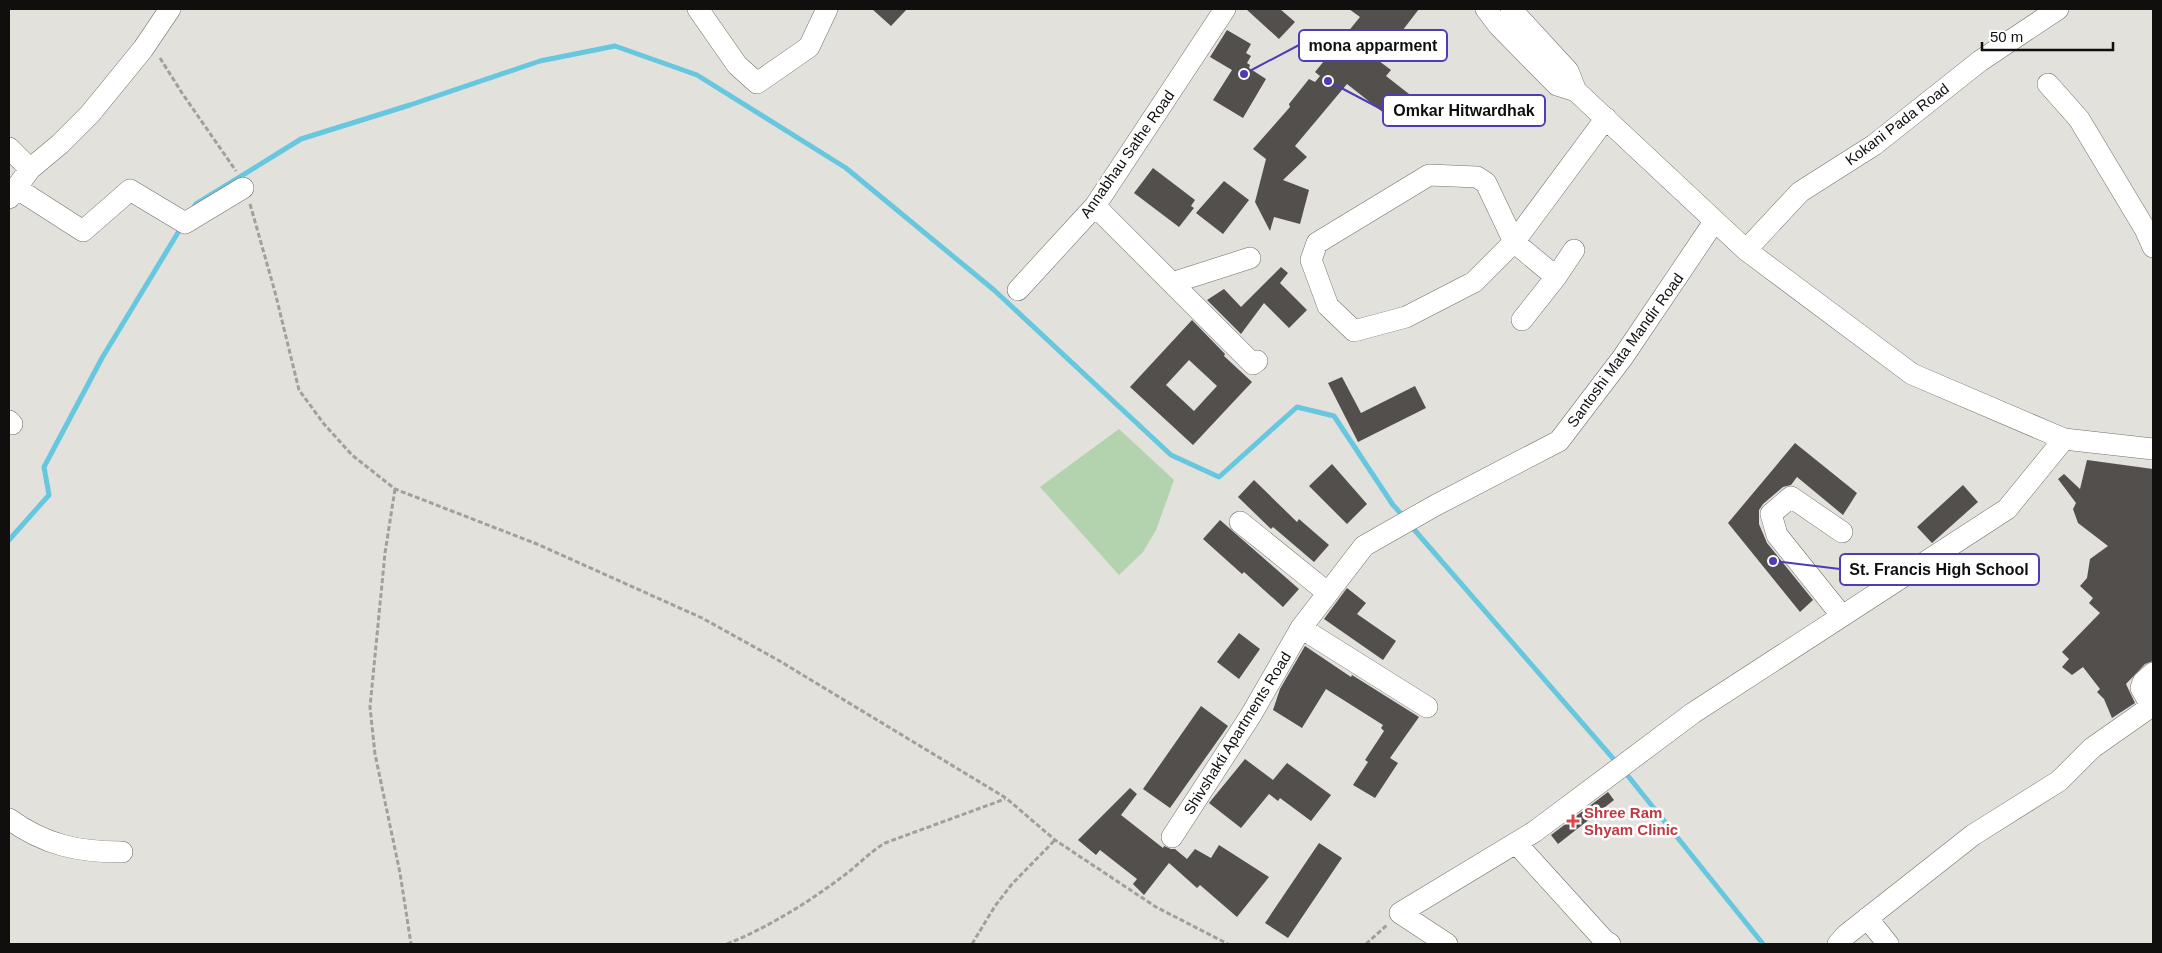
<svg xmlns="http://www.w3.org/2000/svg" width="2162" height="953" font-family="Helvetica,sans-serif">
  <style>
    .green { fill: #b3d3af }
    .lines { fill: none; stroke-linecap: round; stroke-linejoin: round }
    .stream { stroke: #67c7df; stroke-width: 5 }
    .building { fill: #534f4d; fill-rule: evenodd }
    .minor-casing { stroke: #72716d; stroke-width: 22 }
    .path { stroke: #a1a09c; stroke-width: 3; stroke-dasharray: 5 2.5; stroke-linecap: butt }
    .minor { stroke: #fff; stroke-width: 21 }
    .health-dot { fill: #e0444e; stroke: #fff; stroke-width: 2 }
    .labels { text-anchor: middle; dominant-baseline: central; stroke-width: 5; stroke-linejoin: round; paint-order: stroke }
    .street-label { font-size: 15px; fill: #100f0d; stroke: #fff }
    .health-label { font-size: 15px; font-weight: bold; fill: #be3a42; stroke: #fff; text-anchor: start }
    .leader { fill: none; stroke: #513bb3; stroke-width: 2 }
    .callout-dot { fill: #513bb3; stroke: #fff; stroke-width: 2 }
    .callout { fill: #fff; stroke: #513bb3; stroke-width: 2 }
    .callout-label { font-size: 16px; text-anchor: middle; font-weight: bold; fill: #100f0d }
  </style>
  <rect width="100%" height="100%" fill="#e2e1dc"/>
  <path class="green" d="M1119,429L1174,480L1156,530L1143,552L1119,575L1040,487Z"/>
  <g class="lines">
    <path class="stream" d="M192,210L196,204L301,139L410,105L540,61L615,46L697,75L846,168L994,290L1171,455L1219,477L1297,407L1334,416L1393,505L1404,517
      M1411,526L1617,763
      M9,540L49,495L44,467L102,358L182,226
      M1624,771L1763,944"/>
  </g>
  <path class="building" d="M872,9H907L891,26Z
    M1246,9H1280L1295,22L1279,39Z
    M1349,9H1419L1379,61L1391,70L1386,76L1418,101L1399,125L1347,84L1295,146L1307,157L1283,180L1309,190L1300,224L1274,217L1270,231L1255,202L1266,159L1253,149L1290,107L1289,104L1309,79L1315,82L1320,76L1315,72L1360,17Z
    M1227,30L1251,44L1246,53L1251,56L1247,63L1250,65L1249,68L1266,79L1243,118L1213,100L1232,70L1210,57Z
    M1153,168L1195,200L1191,206L1194,208L1179,227L1134,193Z
    M1224,181L1249,200L1223,234L1196,213Z
    M1281,267L1288,273L1280,283L1307,310L1289,328L1264,303L1241,334L1207,300L1224,289L1241,307Z
    M1192,320L1225,354L1224,356L1252,382L1193,445L1130,387ZM1189,360L1217,386L1194,411L1166,385Z
    M1342,377L1361,413L1415,386L1426,408L1358,442L1328,383Z
    M1795,443L1857,493L1843,515L1797,477L1791,485L1783,487L1763,504L1759,510V524L1767,543L1813,600L1800,612L1728,523Z
    M2087,460L2153,469V661L2145,664L2126,684L2135,703L2112,718L2104,699L2097,692L2100,689L2083,667L2072,675L2062,667L2069,659L2062,652L2100,613L2089,603L2093,598L2080,586L2087,578L2090,559L2108,546L2078,523L2073,509L2076,503L2058,479L2064,474L2080,489Z
    M1332,464L1367,504L1347,524L1309,486Z
    M1254,480L1297,522L1299,519L1329,545L1314,562L1273,527L1271,529L1238,497Z
    M1963,485L1978,502L1932,543L1917,527Z
    M1220,520L1299,589L1283,607L1244,572L1242,574L1203,539Z
    M1347,588L1366,603L1357,614L1396,641L1383,660L1324,619Z
    M1239,633L1260,649L1239,679L1217,662Z
    M1305,646L1351,677L1352,675L1419,717L1390,758L1398,763L1375,798L1353,785L1368,762L1365,760L1384,731L1381,728L1383,725L1326,689L1302,728L1273,710L1280,689Z
    M1201,706L1228,726L1170,808L1143,789Z
    M1245,759L1273,780L1287,763L1331,795L1311,821L1280,798L1278,801L1269,794L1241,828L1209,803Z
    M1130,788L1137,794L1121,815L1163,848L1164,846L1171,849H1175L1187,859L1195,849L1211,858L1219,845L1269,877L1237,917L1200,885L1197,888L1169,863L1144,895L1133,884L1137,879L1100,850L1096,855L1078,840Z
    M1608,792L1614,800L1558,844L1551,835Z
    M1319,843L1342,858L1288,938L1265,923Z"/>
  <g class="lines">
    <g class="minor-casing">
      <path id="minor" d="M698,9L737,65L757,83L809,47L827,9
        M1486,9L1498,25L1557,85L1576,91L1746,250L1912,374L2064,439L2153,449
        M1511,9L1568,71L1576,91
        M2048,84L2079,119L2145,229L2153,247
        M9,148L30,169
        M16,188L83,231L130,190L185,223L243,188
        M9,198L30,169L60,144L90,114L143,49L170,9
        M1095,206L1253,364L1257,361
        M1746,250L1800,192L1874,145L1980,61L2058,9
        M1556,277L1574,250
        M1172,283L1250,258
        M1018,290L1095,206L1225,9
        M1522,320L1556,277L1514,242L1486,183L1477,177L1429,175L1317,243L1311,260L1328,306L1354,331L1406,317L1474,282L1514,242L1606,118
        M9,421L12,424
        M1240,522L1328,593
        M1842,616L1777,535L1771,514L1791,497L1842,532
        M1301,628L1427,707
        M9,819C45,845 78,852 122,852
        M1172,837L1251,715L1301,628L1364,546L1436,505L1559,441L1623,357L1714,222
        M1516,843L1604,940L1610,944
        M1867,918L1888,944
        M1447,944L1400,913L1534,832L1693,713L2007,509L2064,439
        M1838,944L1846,935L1973,835L2059,781L2092,748L2149,708L2150,704L2141,688L2143,682L2153,673"/>
    </g>
    <path class="path" d="M160,58L182,93L236,171
      M250,204L275,292L299,390L324,424L352,455L395,489L537,544L702,618L778,660L1006,798L1055,840L1156,907L1228,944
      M395,489L385,553L370,707L375,754L400,873L411,944
      M727,944C769,927 809,902 846,874C859,864 870,852 885,843L1005,799
      M972,944L995,906L1012,884L1055,840
      M1366,944L1387,925"/>
    <use href="#minor" class="minor"/>
  </g>
  <path class="health-dot" d="M1570.5 813.5h5v5h5v5h-5v5h-5v-5h-5v-5h5z"/>
  <g class="labels">
    <g class="street-label">
      <text transform="translate(1897 124) rotate(-37)">Kokani Pada Road</text>
      <text transform="translate(1127 154) rotate(-55)">Annabhau Sathe Road</text>
      <text transform="translate(1625 350) rotate(-54)">Santoshi Mata Mandir Road</text>
      <text transform="translate(1237 733) rotate(-58)">Shivshakti Apartments Road</text>
    </g>
    <g class="health-label">
      <text x="1584" y="812">Shree Ram<tspan x="1584" dy="17">Shyam Clinic</tspan></text>
    </g>
  </g>
  <path class="leader" d="M1244 74L1299 45M1328 81L1383 110M1773 561L1840 569"/>
  <g class="callout-dot">
    <circle cx="1244" cy="74" r="5"/>
    <circle cx="1328" cy="81" r="5"/>
    <circle cx="1773" cy="561" r="5"/>
  </g>
  <g class="callout">
    <rect x="1299" y="30" width="148" height="31" rx="5"/>
    <rect x="1383" y="95" width="162" height="31" rx="5"/>
    <rect x="1840" y="554" width="199" height="31" rx="5"/>
  </g>
  <g class="callout-label">
    <text x="1373" y="51">mona apparment</text>
    <text x="1464" y="116">Omkar Hitwardhak</text>
    <text x="1939" y="575">St. Francis High School</text>
  </g>
  <rect width="2162" height="953" fill="none" stroke="#100f0d" stroke-width="20"/>
  <path d="M1982 42v8h131v-8" fill="none" stroke="#100f0d" stroke-width="2.5"/>
  <text x="1990" y="42" font-size="15" fill="#100f0d" stroke="#ffffff" stroke-width="4" paint-order="stroke">50 m</text>
</svg>
